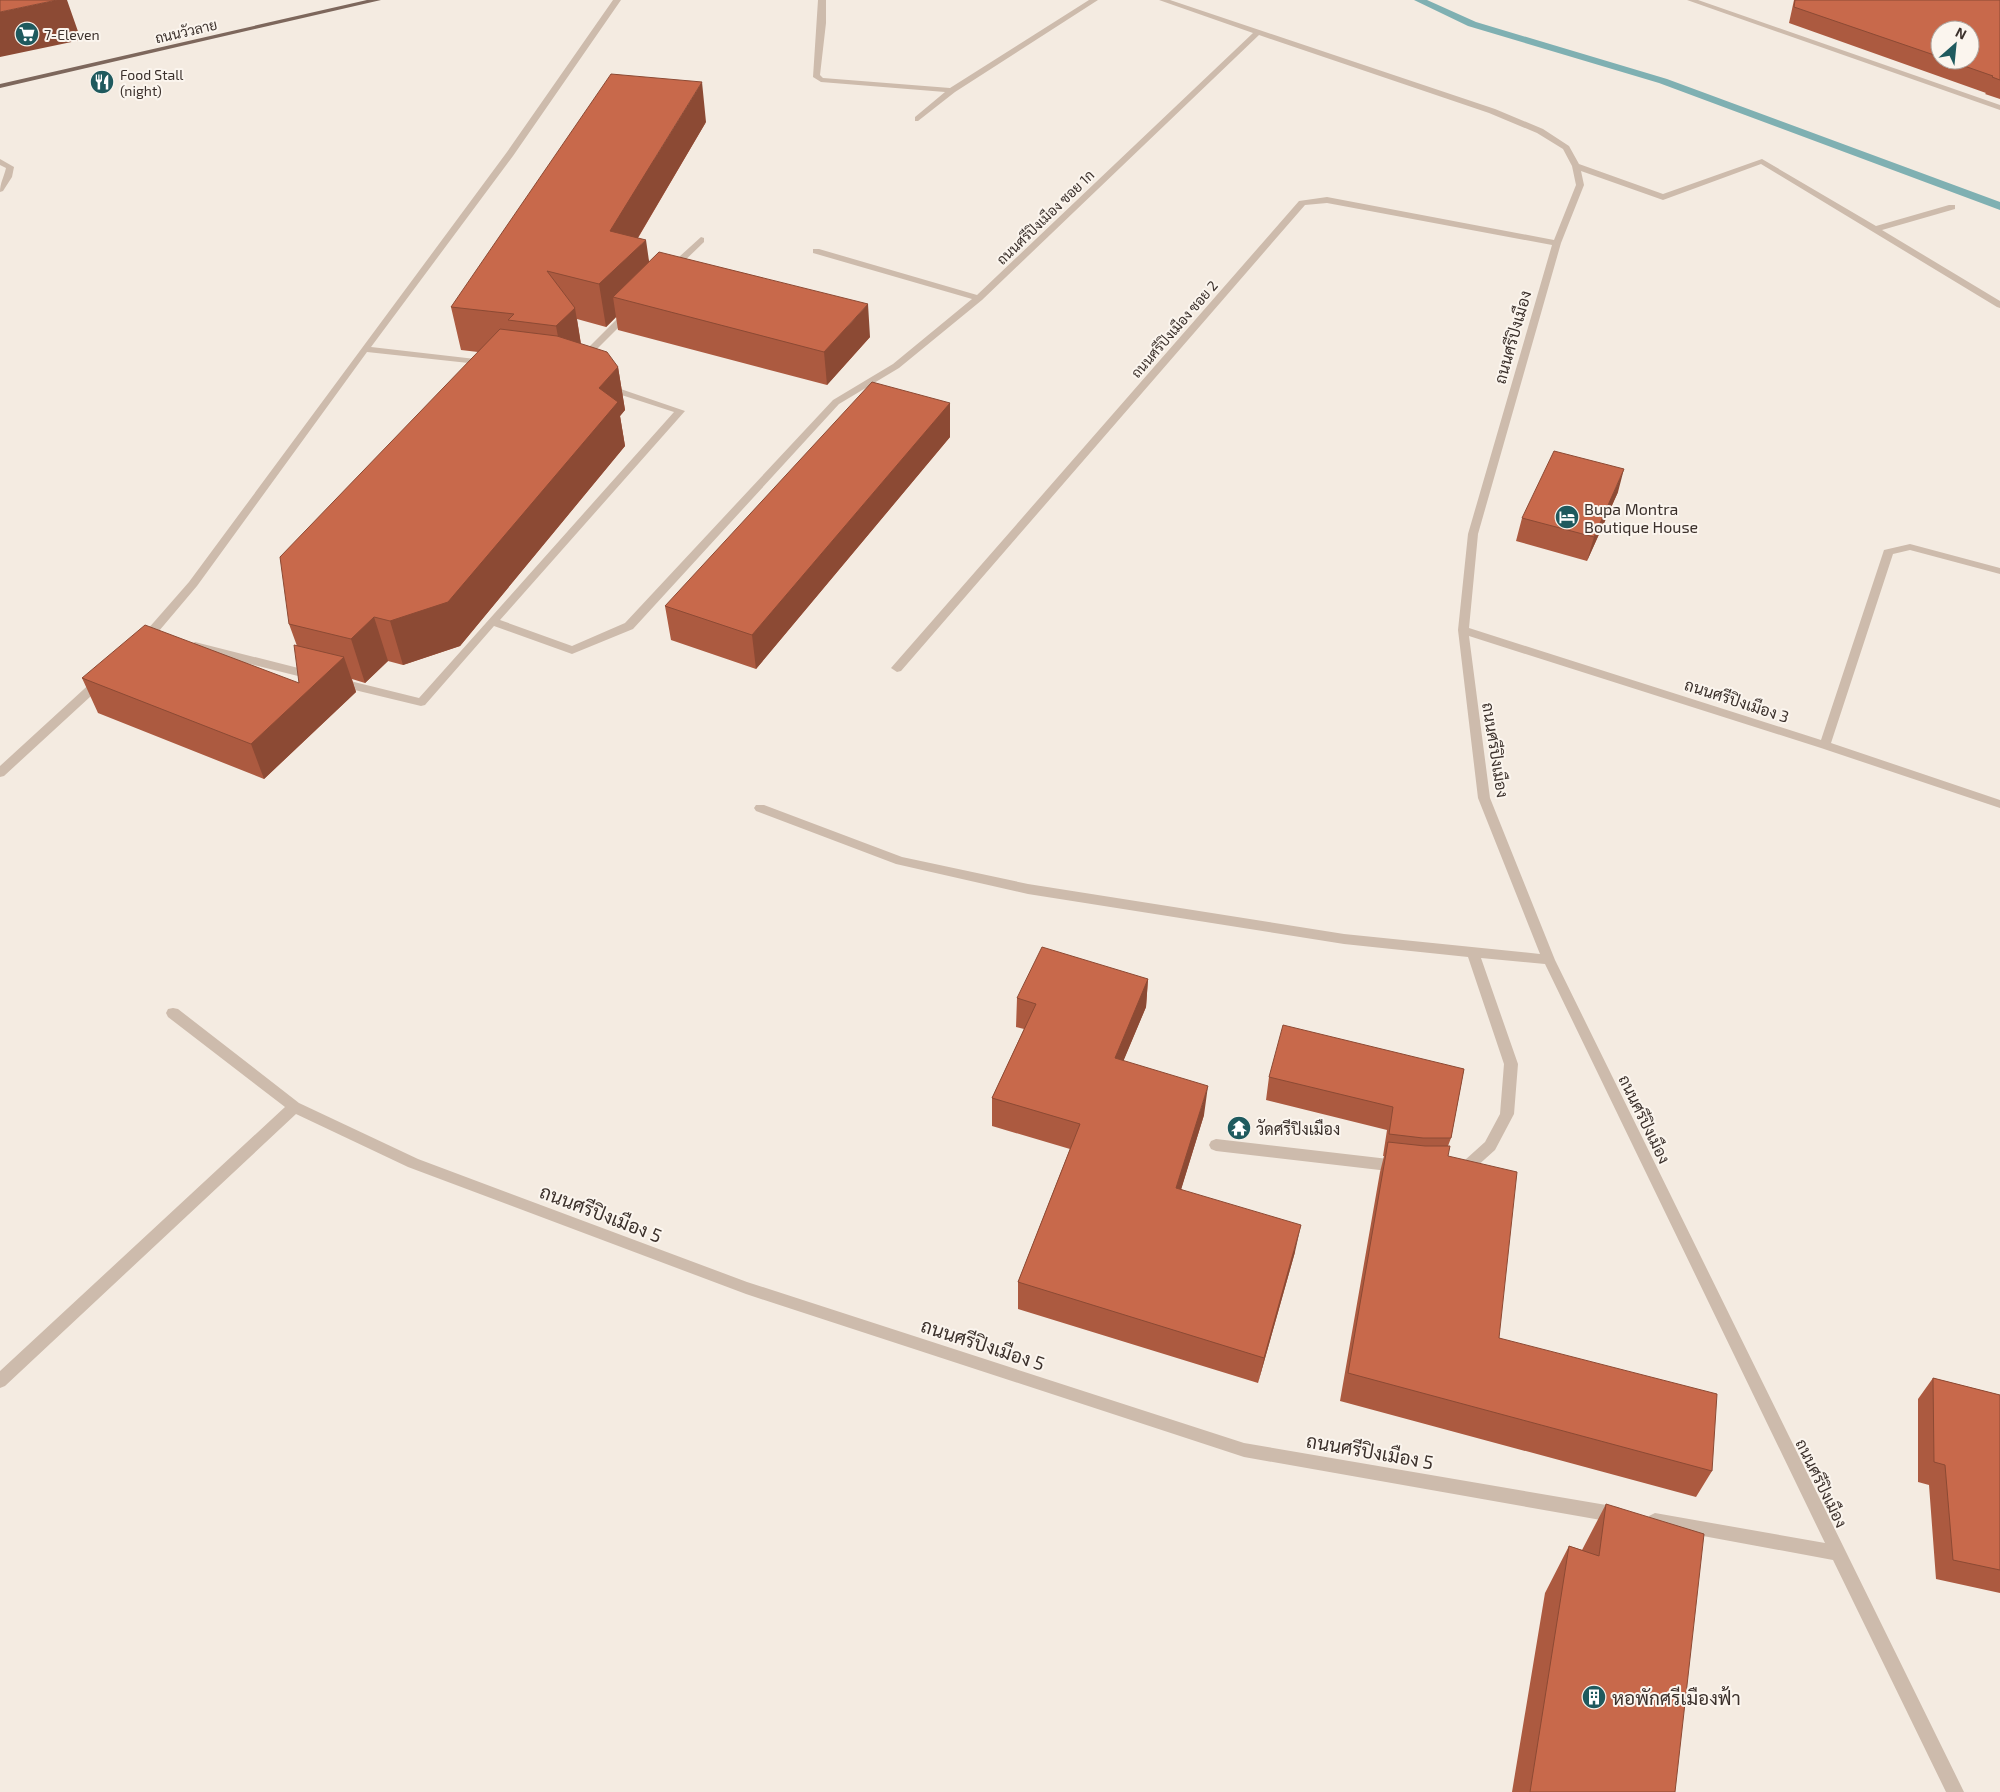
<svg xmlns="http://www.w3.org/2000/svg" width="2000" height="1792" font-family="'Exo 2',Sarabun,sans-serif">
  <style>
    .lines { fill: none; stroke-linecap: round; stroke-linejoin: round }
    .stream { fill: #7fb0b2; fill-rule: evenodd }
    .minor { fill: #cdbbac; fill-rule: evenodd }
    .major { fill: #7d675c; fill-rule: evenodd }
    .wall { fill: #ac5a40; fill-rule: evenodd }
    .shaded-wall { fill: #8c4a34 }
    .building { fill: #c8694b; stroke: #8c4a34 }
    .labels { text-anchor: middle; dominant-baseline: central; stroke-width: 4; stroke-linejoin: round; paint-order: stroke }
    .far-street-label { font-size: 14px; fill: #3b302b; stroke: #fbf5ee }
    .far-poi-label { font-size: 14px; fill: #3b302b; stroke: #fbf5ee; text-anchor: start }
    .street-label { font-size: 16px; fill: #3b302b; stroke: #fbf5ee }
    .poi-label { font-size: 16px; fill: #3b302b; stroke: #fbf5ee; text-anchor: start }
    .near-street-label { font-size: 19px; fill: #3b302b; stroke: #fbf5ee }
    .near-poi-label { font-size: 19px; fill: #3b302b; stroke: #fbf5ee; text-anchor: start }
  </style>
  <rect width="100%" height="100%" fill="#f4ebe1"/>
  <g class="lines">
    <path class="stream" d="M1414,0H1427L1476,22L1667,79L2000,202V210L1659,83L1468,26Z"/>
    <path class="minor" d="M613,0H621L513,156L371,347L484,360L487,361V365L367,352L197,586L148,644H140L138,641L140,638L189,582L507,152Z
      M818,0H826V23L820,75L823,78L950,88L1089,0H1098L955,92L918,121H915V117L945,92L821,82L813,77Z
      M1159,0H1170L1495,109L1543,129L1569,146L1579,164L1663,194L1762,159L1876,226L1949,205H1955V209L1882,230L2000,301V308L1997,307L1761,164L1663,200L1581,171L1584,185L1561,243L1478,534L1469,628L1821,740L1884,550L1910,544L2000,568V574L1910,550L1893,554L1831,743L2000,800V808L1821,748L1469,636L1490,798L1555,960L1964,1792H1946L1833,1560L1649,1526L1647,1521L1649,1516L1655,1513L1825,1543L1545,964L1481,958L1518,1064L1514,1114L1495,1150L1475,1168L1457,1174L1452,1172L1450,1168L1452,1164L1465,1160L1485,1142L1500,1114L1504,1064L1468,957L1344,944L1028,894L896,864L756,811L754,808L756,805H764L902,857L1028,884L1344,934L1540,954L1478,798L1458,630L1468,534L1552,245L1327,203L1305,205L901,671L897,672L891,668L1299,201L1327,197L1554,240L1576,185L1572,166L1563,149L1537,133L1489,113L1259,35L982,300L899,368L839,404L633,629L572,654L494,626L425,705L421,706L338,686L332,682L338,678L419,698L674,412L603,389V385L606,384L685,411L500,620L572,646L625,623L833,400L893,364L972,299L813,253V249H819L977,295L1253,33Z
      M1687,0H1698L2000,105V110Z
      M0,159L14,167L12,177L3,191L0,192C0,183 4,177 6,168L0,165Z
      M701,237L704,238V242L674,271H668V267Z
      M629,309L634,312L584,362H578V358L626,310Z
      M195,642L314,672L320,676L314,680L191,649L189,646Z
      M99,678L105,682L103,685L4,776L0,777V766L95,679Z
      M173,1008L178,1009L299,1103L418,1159L747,1282L1244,1443L1618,1507L1624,1510L1626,1515L1624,1520L1618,1523L1244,1457L746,1294L408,1167L296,1114L5,1386L0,1388V1371L285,1107L168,1017L166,1013L168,1009Z
      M1216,1139L1397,1160L1402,1162L1404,1166L1402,1170L1397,1172L1216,1151L1211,1149L1209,1145L1211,1141Z"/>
    <path class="major" d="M367,0H381L0,88V84Z"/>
  </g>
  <path class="wall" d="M1794,0H2000V99L1985,94L1986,93L1789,23ZM1940,30L1970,60H1940Z
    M706,122L638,238L649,261L870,337L827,385L618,330L616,317L606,327L577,319L581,344L618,367L625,410L620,416L625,446L460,646L403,665L388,661L365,683L352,679L356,692L264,779L98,713L82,678L299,683L297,646L289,624L478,352L461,350L451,307Z
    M950,403V437L756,669L671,640L665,606Z
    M1618,492L1587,561L1516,541L1522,518Z
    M1148,979L1146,1007L1123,1061L1204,1115L1181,1189L1295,1252L1258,1383L1018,1309V1282L1070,1149L992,1126V1098L1024,1029L1016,1027L1017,998Z
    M1464,1069L1451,1138L1448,1146V1156L1499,1338L1712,1471L1696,1497L1340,1401L1380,1172L1384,1156H1383L1387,1130L1266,1100L1269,1077Z
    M1933,1378L2000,1395V1593L1936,1579L1929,1485L1918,1482V1399Z
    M1606,1504L1675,1792H1512L1545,1593L1569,1546L1582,1550Z"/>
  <path class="shaded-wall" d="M57,0H67L81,40L0,57V12Z
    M702,82L706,122L624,261L646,240L652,282L613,297L616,317L606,327L599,284L610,231Z
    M868,304L870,337L827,385L824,352Z
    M575,308L582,351L564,369L556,326Z
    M618,367L625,410L620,416L625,446L460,646L403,665L390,621Z
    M950,403V437L756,669L752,635Z
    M1624,469L1618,492L1587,561L1594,537Z
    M374,617L388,661L365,683L351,639Z
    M344,657L356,692L264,779L251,744Z
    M1148,979L1146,1007L1113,1086L1115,1058Z
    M1208,1086L1204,1115L1173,1216L1176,1188Z
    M1301,1225L1295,1252L1258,1383L1264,1358Z"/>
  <path class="building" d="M0,0H57L0,12Z
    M1795,0H2000V80L1992,77L1993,76L1947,60H1970V30H1940V57L1794,7Z
    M611,74L702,82L610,231L646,240L599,284L547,271L575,308L556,326L508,320L514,314L451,307Z
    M659,252L868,304L824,352L613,297Z
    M500,329L557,336L607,352L618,367L599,388L618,402L448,602L390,621L374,617L351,639L289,624L280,557Z
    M872,382L950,403L752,635L665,606Z
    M1554,451L1624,469L1594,537L1522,518Z
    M145,625L299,683L294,645L344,657L251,744L82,678Z
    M1042,947L1148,979L1115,1058L1208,1086L1176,1188L1301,1225L1264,1358L1018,1282L1080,1124L992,1098L1036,1004L1017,998Z
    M1283,1025L1464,1069L1451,1138H1423L1389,1134L1393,1107L1269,1077Z
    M1388,1142L1425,1146H1450L1448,1156L1517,1172L1499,1338L1717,1394L1712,1471L1348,1373Z
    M1933,1378L2000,1395V1570L1953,1560L1945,1465L1934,1462Z
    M1606,1504L1704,1534L1675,1792H1530L1569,1546L1599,1556Z"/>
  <defs>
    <g id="supermarket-disc" transform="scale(1.25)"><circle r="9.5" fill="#1f5a5e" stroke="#fbf5ee"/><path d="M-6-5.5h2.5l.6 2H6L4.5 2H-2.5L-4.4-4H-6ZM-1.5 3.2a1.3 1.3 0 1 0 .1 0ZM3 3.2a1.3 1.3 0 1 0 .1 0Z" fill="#fff"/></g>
    <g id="restaurant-disc" transform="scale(1.25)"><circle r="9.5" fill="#1f5a5e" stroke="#fbf5ee"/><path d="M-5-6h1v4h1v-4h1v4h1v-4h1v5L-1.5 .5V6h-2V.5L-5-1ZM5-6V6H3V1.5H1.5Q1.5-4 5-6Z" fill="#fff"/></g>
    <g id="hotel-disc" transform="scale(1.25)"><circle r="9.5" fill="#1f5a5e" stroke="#fbf5ee"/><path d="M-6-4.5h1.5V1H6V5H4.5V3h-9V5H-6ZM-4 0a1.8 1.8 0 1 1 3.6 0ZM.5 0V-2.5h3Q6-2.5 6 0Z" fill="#fff"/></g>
    <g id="temple-disc" transform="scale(1.25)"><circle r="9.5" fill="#1f5a5e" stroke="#fbf5ee"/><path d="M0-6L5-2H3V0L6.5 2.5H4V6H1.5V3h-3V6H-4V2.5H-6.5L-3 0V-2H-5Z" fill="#fff"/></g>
    <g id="building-disc" transform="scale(1.25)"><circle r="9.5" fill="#1f5a5e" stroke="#fbf5ee"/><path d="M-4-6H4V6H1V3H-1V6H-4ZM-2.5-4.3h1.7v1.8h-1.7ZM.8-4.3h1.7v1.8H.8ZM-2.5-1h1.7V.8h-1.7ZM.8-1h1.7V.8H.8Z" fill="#fff"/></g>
  </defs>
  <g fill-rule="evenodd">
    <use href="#supermarket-disc" x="27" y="34"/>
    <use href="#restaurant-disc" x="102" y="82"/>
    <use href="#hotel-disc" x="1567" y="517"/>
    <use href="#temple-disc" x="1239" y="1128"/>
    <use href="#building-disc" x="1594" y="1697"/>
  </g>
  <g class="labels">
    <g class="far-street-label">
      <text transform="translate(186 31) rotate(-13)">ถนนวัวลาย</text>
      <text transform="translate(1045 217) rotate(-44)">ถนนศรีปิงเมือง ซอย 1ก</text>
      <text transform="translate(1174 329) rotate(-49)">ถนนศรีปิงเมือง ซอย 2</text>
    </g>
    <g class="far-poi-label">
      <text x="44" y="34">7-Eleven</text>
      <text x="120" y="74">Food Stall<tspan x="120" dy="16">(night)</tspan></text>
    </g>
    <g class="street-label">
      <text transform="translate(1512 337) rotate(-74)">ถนนศรีปิงเมือง</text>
      <text transform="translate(1737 700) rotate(18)">ถนนศรีปิงเมือง 3</text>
      <text transform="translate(1496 750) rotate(81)">ถนนศรีปิงเมือง</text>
      <text transform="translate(1645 1119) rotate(64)">ถนนศรีปิงเมือง</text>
      <text transform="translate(1822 1483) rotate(64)">ถนนศรีปิงเมือง</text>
    </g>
    <g class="poi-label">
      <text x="1584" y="508">Bupa Montra<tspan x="1584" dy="18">Boutique House</tspan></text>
      <text x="1256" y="1128">วัดศรีปิงเมือง</text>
    </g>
    <g class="near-street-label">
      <text transform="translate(601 1213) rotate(21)">ถนนศรีปิงเมือง 5</text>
      <text transform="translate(983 1344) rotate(18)">ถนนศรีปิงเมือง 5</text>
      <text transform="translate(1370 1451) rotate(10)">ถนนศรีปิงเมือง 5</text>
    </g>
    <g class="near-poi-label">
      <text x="1612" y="1697">หอพักศรีเมืองฟ้า</text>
    </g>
  </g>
  <g transform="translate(1955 45) rotate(27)"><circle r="24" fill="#fbf5ee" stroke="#aea6a0"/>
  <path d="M0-4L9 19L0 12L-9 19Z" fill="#1f5a5e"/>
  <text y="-8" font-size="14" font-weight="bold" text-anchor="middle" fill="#3b302b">N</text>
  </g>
</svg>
